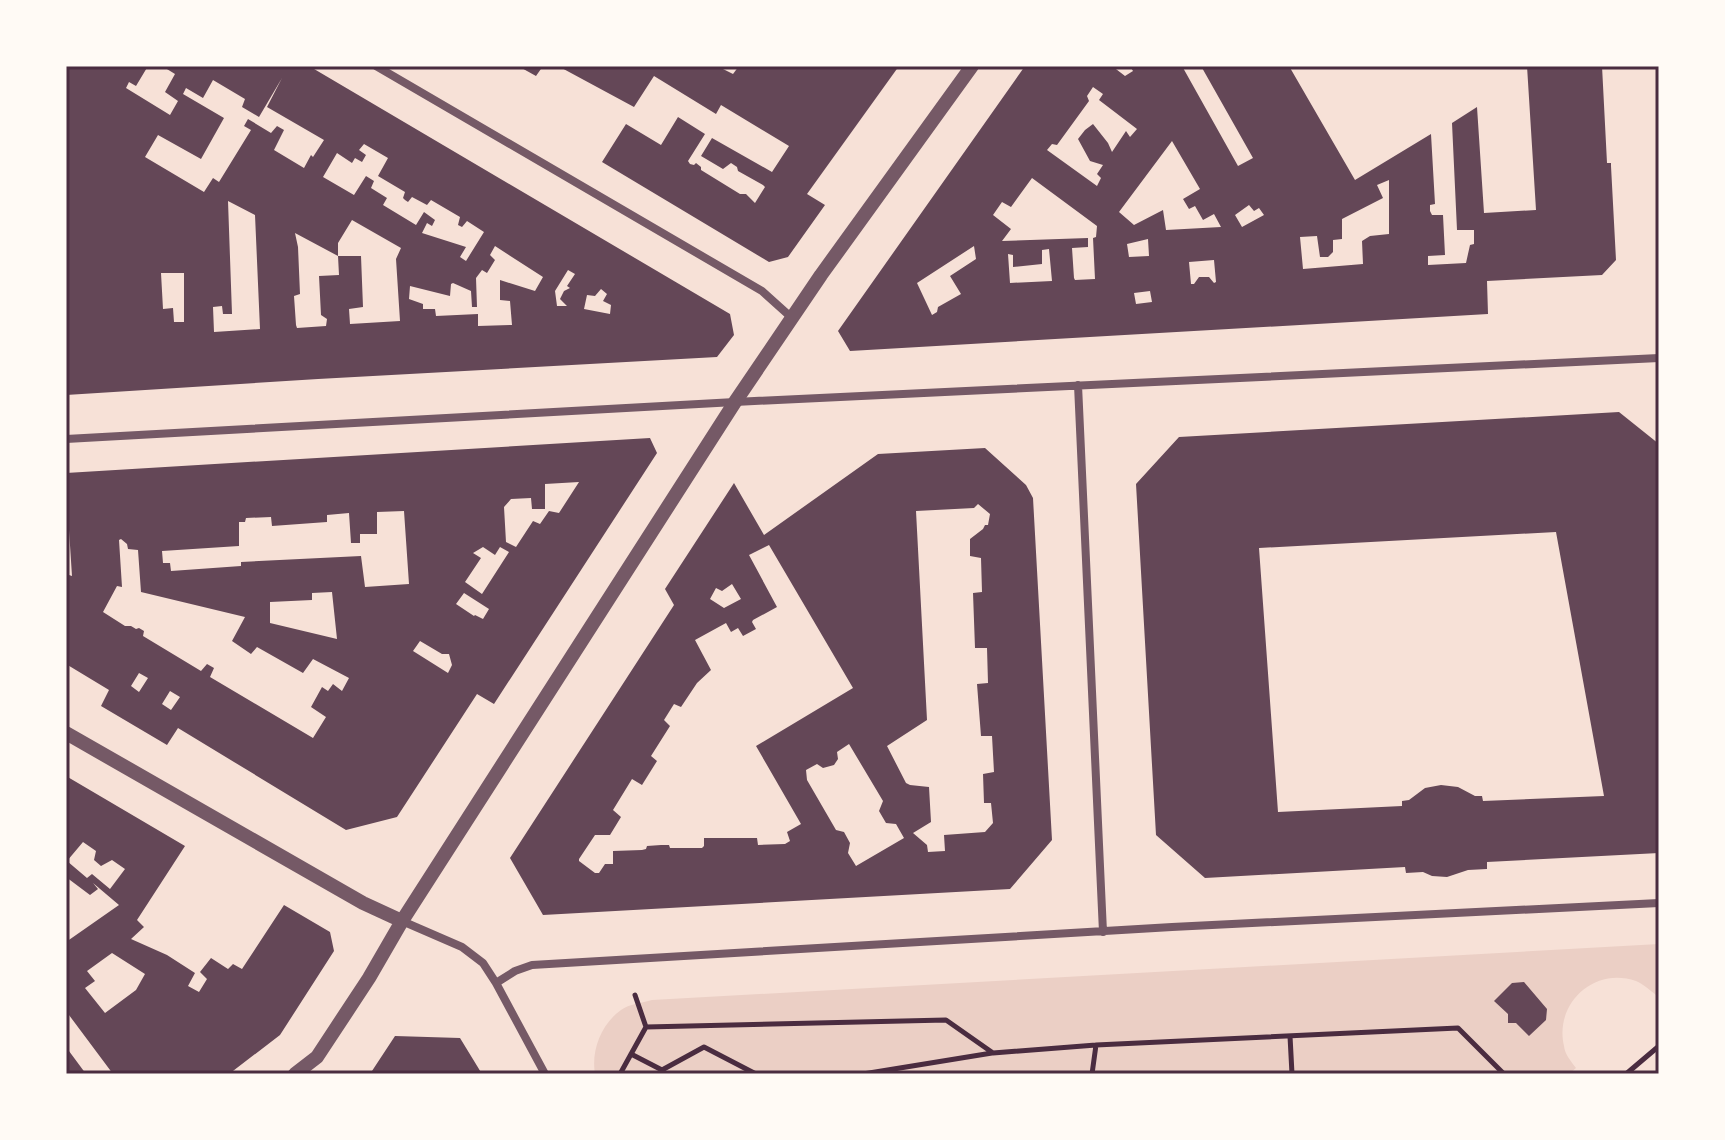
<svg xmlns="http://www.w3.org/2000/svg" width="1725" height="1140" font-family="Manrope,sans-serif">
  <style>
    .green { fill: #ebcfc5 }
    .building { fill: #644757; fill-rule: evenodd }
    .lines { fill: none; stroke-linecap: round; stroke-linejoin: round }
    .path { stroke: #4a2c40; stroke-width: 5 }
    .minor { stroke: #755966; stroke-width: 8 }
    .tertiary { stroke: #755966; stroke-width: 14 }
    .neatline { fill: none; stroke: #4a2c40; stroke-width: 3 }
  </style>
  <rect width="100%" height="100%" fill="#f7e1d7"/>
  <path class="green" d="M1659,944V992L1656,995C1650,990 1643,984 1636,981C1594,966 1554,1004 1564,1046C1565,1055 1571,1061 1576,1068L1569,1074H595C591,1051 601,1024 621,1010C629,1004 642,1003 652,1000Z"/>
  <path class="building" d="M66,66H132L136,69L138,66H148L136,86L129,82L126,88L170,115L178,101L165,92L175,74L162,66H309L730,314L734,335L717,357L318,379L66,395ZM282,78L267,107L324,140L313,157L311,155L304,168L274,150L284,130L277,126L271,133L248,119L244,126L251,130L219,182L213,178L204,192L145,157L158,135L201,159L224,118L183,94L186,88L203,98L213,80L245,99L242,107L259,117ZM364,144L388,158L378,176L405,192L403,198L405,200L408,202L412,197L427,205L431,200L460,217L458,225L462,227L467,221L484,232L466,261L460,257L466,247L422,233L427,223L432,226L435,220L424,212L416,225L383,205L387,198L371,188L374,181L366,176L354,195L323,177L337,153L352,163L355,158L362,162L366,155L359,150ZM228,201L255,215L260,329L214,332L213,307L222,306L223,314H232ZM352,220L401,248L396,259L400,321L350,324L349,309L363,307L361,256H338V243ZM295,233L338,256L339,275L319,276L321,315L327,319L326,326L297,328L296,325L294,296L300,294L298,247ZM495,246L543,277L535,291L500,280V300L510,301L512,325L478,326V314L436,316L435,309H423V304L409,299L410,286L450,296L451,284L453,283L471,291L472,307H477L476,278L482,270L487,273L495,260L490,255ZM568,270L575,274L567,286L570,288L564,291L560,299L567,306H557L555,291ZM161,273H184V322H174L173,308L163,309ZM601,289L607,294L603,301L611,305L610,314L584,309L587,295L595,296Z
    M518,66H543L536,76Z
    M558,66H717L733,74L739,66H899L807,194L825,205L788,257L769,262L602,162L626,124L661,145L678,117L705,134L688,161L690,164L694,165L696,163L701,167V170L740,194H746L755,203L765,187L763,185L738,171L737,167L731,163L723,169L701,156L712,138L772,172L789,146L721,105L716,114L654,76L634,107Z
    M1025,66H1112L1125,76L1133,71L1130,66H1182L1238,166L1253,158L1201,66H1289L1355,180L1431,134L1435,204L1430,205V211L1432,215H1443L1445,255L1428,256V265L1466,263L1470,245L1474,244V230H1457L1452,123L1477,107L1484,213L1536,210L1527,66H1602L1607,163H1611V166L1616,260L1602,275L1487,281L1488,314L850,351L838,331ZM1093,87L1103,94L1099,100L1137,129L1130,137L1126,131L1112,152L1108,143L1093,124L1085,130L1078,139L1090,161L1103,165L1097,174L1101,178L1097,186L1047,150L1052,144L1057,145L1089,101L1087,96ZM1172,141L1200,189L1183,199L1189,209L1195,206L1203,220L1214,214L1221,227L1166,230L1163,210L1134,225L1119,212ZM1032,178L1097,226L1096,237L1093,238L1095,279L1075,280L1074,278L1072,248L1088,247V238L1002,241L1011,229L993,215L1002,202L1011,207ZM1389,180V234L1370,236L1362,241L1363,264L1303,269L1300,237L1317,236L1320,257H1328L1333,252V240L1342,239V219L1383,198L1377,185ZM1249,205L1254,211L1259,208L1264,215L1242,227L1235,215ZM1148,239L1149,256L1129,257L1127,244ZM974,246L976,259L950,276L961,294L938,307L937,312L932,315L917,283ZM1049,249L1052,281L1010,283L1008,254L1013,255V267L1042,264V250ZM1214,260L1216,282L1214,283L1209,277H1199L1194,284H1191L1189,262ZM1150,291L1152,302L1136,304L1134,293Z
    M1619,412L1659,444V853L1487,862V869L1468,870L1447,877L1432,876L1423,872L1406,873L1405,867L1205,878L1156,835L1136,484L1179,437ZM1556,532L1604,796L1483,801L1482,796H1475L1458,787L1441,785L1425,788L1409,800L1402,801V806L1278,812L1259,548Z
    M650,438L657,453L494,704L477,694L397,817L346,830L178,728L167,745L101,706L109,690L66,664V581L69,575L72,576L69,530H66V473ZM579,482L559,513L549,511L540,524L533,521L516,547L506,542L504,507L511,499L531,498L532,509H545V484ZM404,511L409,584L365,587L361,556L241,562V566L171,571L170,563H163L162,551L239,546V522H245L246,518L271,517L272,526L327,522V515L349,513L351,543H360V534H377V512ZM121,539L127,544L128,549L138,550L141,592L245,617L232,641L251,654L257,647L303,673L313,659L349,678L342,691L333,684L328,691L322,687L311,707L326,717L313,738L210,677L214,668L207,664L201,671L143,636L144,631L139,628L136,629L131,626H125L103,612L117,586L122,587L119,540ZM483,547L495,555L500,547L509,552L482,594L465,582L481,558L473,553ZM332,592L337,639L270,623V602L312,600V593ZM464,593L489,609L483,619L475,615L474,616L456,604ZM420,641L442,654H449L452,665L448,673L413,651ZM139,673L148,678L139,692L131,686ZM170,691L180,697L171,710L162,704Z
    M985,448L1026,485L1033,498L1052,840L1010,889L543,915L510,858L674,605L665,589L734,483L764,535L878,454ZM978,504L990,514L988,525H985L983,529L970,539V556L981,558L982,592L973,593L975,648H987L988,683L977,684L981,736H992L994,772L983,774L984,803H991L993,823L985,832L944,835L945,851L928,852L927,845L913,833L931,822L929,787L910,785L906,783L887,746L927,720L916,511L974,508ZM769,545L853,688L756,746L801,824L787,832L790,841L785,844L758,845L757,838H704V846L702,848H670L669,845H661L647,846L646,849L642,850L613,851V864H605L599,873H595L579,861V859L595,835H610L621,817L613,810L632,779L642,785L657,761L651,756L670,726L664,720L674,704L681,707L697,683L711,670L695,640L726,623L731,632L738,628L743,636L756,629L752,622L753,620L777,607L749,555ZM732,584L741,599L724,608L710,599L716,588L722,591ZM849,744L883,801L879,811L886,823L896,824L904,838L856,866L848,853L850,843L844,832L836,830L807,780L806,770L817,764L823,768L834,765L838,759L837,752Z
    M66,776L185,846L137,920L144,927L131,939L167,955L195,973L188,986L199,992L207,979L200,972L211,958L228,969L233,964L242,969L284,905L330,932L334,951L280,1035L229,1074H113L66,1011V942L119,905L93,883L98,889L90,895L66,877ZM83,842L96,851L94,860L101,866L112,860L125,869L110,889L92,874L87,878L67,861ZM112,953L145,974L136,990L105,1013L85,988L95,981L87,971Z
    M1524,982L1547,1009L1546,1020L1529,1036L1516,1023H1508V1014L1494,1001L1512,983Z
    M395,1036L460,1038L482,1074H370Z
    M66,1047L86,1074H66Z"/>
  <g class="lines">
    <path class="path" d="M646,1027L946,1020L993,1053L1096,1045L1458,1028L1504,1074
      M1290,1036L1292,1074
      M631,1054L662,1070
      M662,1070L704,1047L756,1074
      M620,1074L646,1027L635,995
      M863,1074L992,1053
      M1092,1074L1096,1045
      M1626,1074L1659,1046"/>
    <path class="minor" d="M376,66L762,291L792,318
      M1078,385L1103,932
      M66,439L735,402L1659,358
      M402,921L462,947L483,963L496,983L545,1074
      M496,983L515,971L532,965L1172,927L1659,903"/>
    <path class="tertiary" d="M66,733L363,903L402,921
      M295,1074L317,1057L369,978L402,921L735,402L821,275L972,66"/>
  </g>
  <rect width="1725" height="1140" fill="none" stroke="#fffaf5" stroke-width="136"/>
  <rect x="68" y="68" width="1589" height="1004" class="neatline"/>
</svg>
